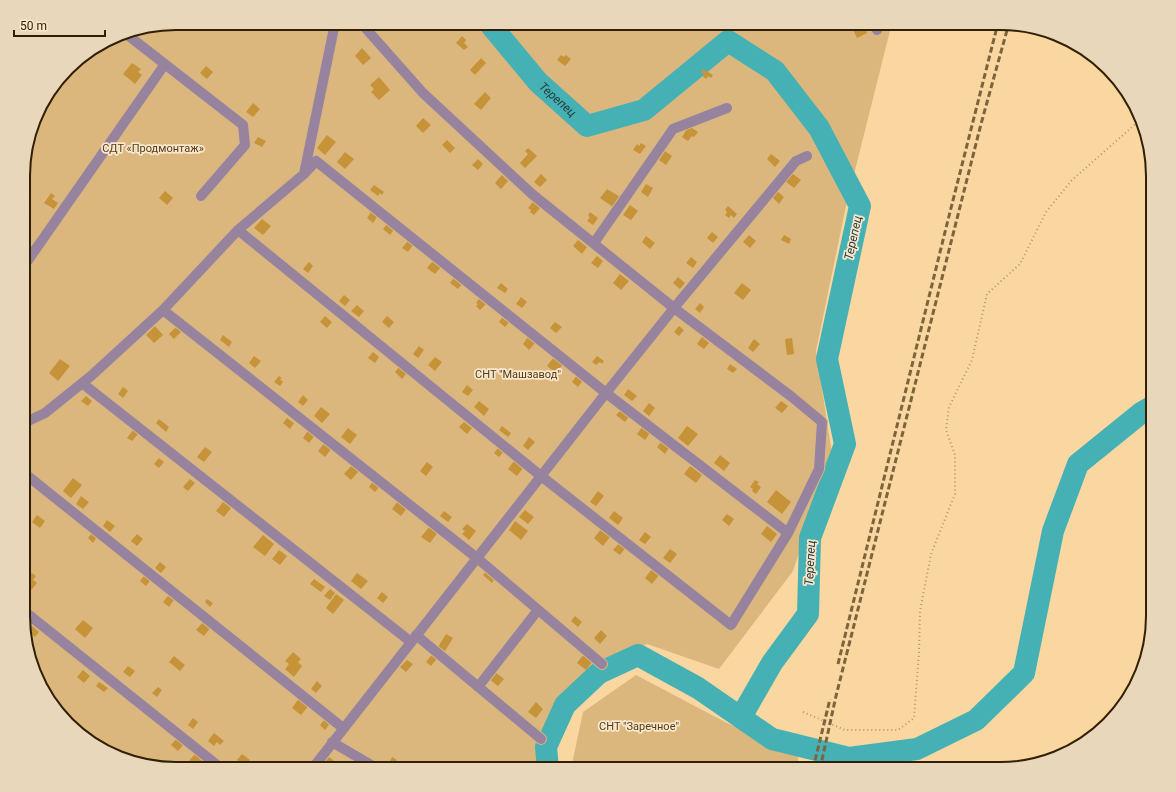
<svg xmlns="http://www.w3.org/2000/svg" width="1176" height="792" font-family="Roboto,sans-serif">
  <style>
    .green { fill: #dbb77d }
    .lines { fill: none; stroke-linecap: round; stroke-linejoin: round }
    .river { stroke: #45b1b5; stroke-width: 22 }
    .building { fill: #c69339 }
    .minor-casing { stroke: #d6b684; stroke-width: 12 }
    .path { stroke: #b49769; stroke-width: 2; stroke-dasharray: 1 3; stroke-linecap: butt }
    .minor { stroke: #97839d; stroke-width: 10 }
    .rail { stroke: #7c643d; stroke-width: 3; stroke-dasharray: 6 3; stroke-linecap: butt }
    .labels { text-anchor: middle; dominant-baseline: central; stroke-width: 3.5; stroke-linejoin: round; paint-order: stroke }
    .park-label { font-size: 11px; fill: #533d18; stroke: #f9e7cc }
    .water-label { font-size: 12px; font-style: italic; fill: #233b3c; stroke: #f9e7cc }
    .rim { fill: none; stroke: #312003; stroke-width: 2 }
  </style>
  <rect width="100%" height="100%" fill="#fad7a0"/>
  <path class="green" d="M176,23H892L846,206L816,351L832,453L793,571L719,669L647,644L600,668L559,698L544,732V769H167L127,761L83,737L44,693L24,635V157L39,108L75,61L118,35Z
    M636,675L727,723L798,755V769H571L583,712Z"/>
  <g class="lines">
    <g class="river">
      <path id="s1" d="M489,23L538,82L587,126L644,110L728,41L775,71L819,128L860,206L827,359L845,444L810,538L808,614L772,663L741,717"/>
      <path d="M548,769L546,747L565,705L599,673L638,655L698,688L772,739L849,758L917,749L976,720L1024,673L1053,531L1078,464L1141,413L1153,406"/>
    </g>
  </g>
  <path class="building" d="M850,23H863L867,33L857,38Z
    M462,36L466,40L464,43L468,47L464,50L456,43Z
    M362,48L371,58L363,65L355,56Z
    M561,55L564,57L566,55L571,59L565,66L557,60Z
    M481,58L486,63L475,75L470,70Z
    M132,63L141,69L138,72L142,75L135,84L123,74Z
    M206,66L213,72L207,79L200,73Z
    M703,69L713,75L711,78L708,76L707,79L703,77L704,74L701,73Z
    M379,77L390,90L379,100L371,92L374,89L370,85Z
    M485,92L491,98L481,110L474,104Z
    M253,103L260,109L253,117L246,112Z
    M423,118L431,125L423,133L416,126Z
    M689,126L698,132L694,137L692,136L688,141L682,137Z
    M327,135L336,142L325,155L317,148Z
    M258,137L266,141L262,147L254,143Z
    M447,140L455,148L450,153L442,145Z
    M641,143L646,146L640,154L633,150L637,144L639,146Z
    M528,148L537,156L525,168L520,163L528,154L525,151Z
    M665,151L672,156L666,165L659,160Z
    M345,152L354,159L345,169L337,162Z
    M771,154L780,161L775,167L767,159Z
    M478,159L483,164L478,170L472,165Z
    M789,171L801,180L794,188L782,179Z
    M541,174L547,180L540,187L534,182Z
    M502,175L508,181L501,189L495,183Z
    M646,184L653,188L648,197L641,192Z
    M374,185L384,192L382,195L380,193L378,196L370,190Z
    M607,189L620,197L613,207L600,198Z
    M165,191L173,198L167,205L159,198Z
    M777,191L784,197L779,204L772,197Z
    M51,193L55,196L52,199L58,203L54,209L44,203Z
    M533,202L540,208L534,215L530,212L531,210L528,208Z
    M630,205L638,211L631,220L623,215Z
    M728,206L737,214L734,218L731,215L729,218L725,215L727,212L725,210Z
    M371,212L377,217L373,223L367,218Z
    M590,212L598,218L593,225L587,221L590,217L588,216Z
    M262,219L271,226L263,235L254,228Z
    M388,223L395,228L390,235L383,229Z
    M712,232L718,237L713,243L707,238Z
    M749,235L756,241L750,248L743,242Z
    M784,235L791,239L789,244L781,240Z
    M646,236L655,243L650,249L642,242Z
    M578,240L587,247L582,254L573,246Z
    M408,241L413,245L408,252L402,248Z
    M597,256L603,261L598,268L591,263Z
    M691,257L697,262L693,268L686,263Z
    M433,261L441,267L435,274L427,268Z
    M309,262L313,266L308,273L303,269Z
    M620,274L629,281L621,290L613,283Z
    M456,275L464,282L458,289L450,283Z
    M678,277L685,283L680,289L673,283Z
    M501,283L508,289L505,293L497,288Z
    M742,283L751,290L743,300L734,293Z
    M344,295L350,300L345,306L339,301Z
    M521,297L527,302L522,308L516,304Z
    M479,299L486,304L480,310L476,306L478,304L476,303Z
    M700,303L704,307L700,313L695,309Z
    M357,305L364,311L359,317L351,311Z
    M505,314L511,320L505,327L499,322Z
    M325,316L332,322L327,328L320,322Z
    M387,316L394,322L389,328L382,322Z
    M555,322L562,327L556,333L550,328Z
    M155,326L163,335L154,343L146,335Z
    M679,326L684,330L679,336L674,332Z
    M176,327L181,332L174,339L169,334Z
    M223,335L232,342L229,347L220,340Z
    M528,337L535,343L529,350L523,344Z
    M702,337L709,343L704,349L697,344Z
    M792,338L794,354L787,355L785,339Z
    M754,339L760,344L753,352L748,348Z
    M419,346L424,350L418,358L413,354Z
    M373,352L379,357L375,363L368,358Z
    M254,356L261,361L255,368L249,363Z
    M597,356L604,361L602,364L600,362L596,365L592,362Z
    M435,357L442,362L435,371L428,365Z
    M554,357L563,364L556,373L547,366Z
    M60,359L70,366L58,381L49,373Z
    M730,364L737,369L733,373L727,369Z
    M399,367L407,373L402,379L395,372Z
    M577,375L583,380L578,387L572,382Z
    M279,376L282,378L280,379L283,382L280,386L274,382Z
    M467,385L473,390L468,396L462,392Z
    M123,387L128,391L123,398L118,394Z
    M628,389L637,396L632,401L624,395Z
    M303,395L308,400L303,406L298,402Z
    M86,396L92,401L88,406L81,401Z
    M479,401L489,409L484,416L474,407Z
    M781,401L788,406L782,413L775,408Z
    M649,403L655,408L649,416L643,411Z
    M321,407L330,414L322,423L314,416Z
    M620,411L629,417L625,422L616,415Z
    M287,418L294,423L290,429L283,423Z
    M159,419L169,427L166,432L156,423Z
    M464,422L472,428L467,434L459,427Z
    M502,426L511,433L508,437L499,430Z
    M687,426L698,434L688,446L678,438Z
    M642,427L650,433L645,440L637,434Z
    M348,428L357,435L350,444L341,437Z
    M134,429L139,433L132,441L127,438Z
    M309,429L316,434L309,443L303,438Z
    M529,437L535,442L528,450L523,446Z
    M325,442L332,448L325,457L318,451Z
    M661,442L669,448L665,454L657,447Z
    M205,447L212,452L204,462L197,457Z
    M499,447L504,451L499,457L494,453Z
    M720,455L730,463L724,471L714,463Z
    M159,458L164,462L159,468L154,464Z
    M514,461L523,468L517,476L508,469Z
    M427,462L433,467L426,476L420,471Z
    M352,465L359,471L351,480L344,474Z
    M690,466L702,475L696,483L684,474Z
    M73,478L82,485L71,498L63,491Z
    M190,479L195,483L188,491L183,487Z
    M755,480L759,482L757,484L761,487L756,494L752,491L753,489L750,487Z
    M373,481L380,486L375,492L369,487Z
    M776,490L791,502L782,514L767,502Z
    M598,491L604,496L596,506L590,502Z
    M81,496L89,502L83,509L76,504Z
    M398,501L407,508L401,516L392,509Z
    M223,502L231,508L224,517L216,511Z
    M525,510L534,517L528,524L519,517Z
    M444,511L452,517L448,522L440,516Z
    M614,511L623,518L618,525L609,518Z
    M727,514L734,519L729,526L722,520Z
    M37,515L45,521L40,528L32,522Z
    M107,520L115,526L110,532L103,526Z
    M515,521L528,531L521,540L509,530Z
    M467,524L476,531L469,540L462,534L465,531L462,529Z
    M430,526L438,532L430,543L421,537Z
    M767,526L777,534L771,542L761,534Z
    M601,529L610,537L603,546L594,538Z
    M645,532L651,537L645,544L639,540Z
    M92,533L97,537L93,543L88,538Z
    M137,534L143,539L137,546L131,541Z
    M263,535L274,544L265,556L253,547Z
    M621,541L627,546L620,555L613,550Z
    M670,549L677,554L670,563L663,558Z
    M279,550L287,556L280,565L272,559Z
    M160,562L166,567L161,573L155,568Z
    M652,569L659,575L652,584L645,578Z
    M487,570L496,577L492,583L483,575Z
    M29,571L36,576L33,580L37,583L28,594L24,592V578Z
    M357,573L368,581L361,589L351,581Z
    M144,576L150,581L146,586L140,581Z
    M314,579L325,587L321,592L310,584Z
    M330,589L335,593L330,600L324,596Z
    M382,592L388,597L383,603L377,598Z
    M336,594L344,600L333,614L326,608Z
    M168,596L174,600L169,607L163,602Z
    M207,599L213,603L210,607L205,602Z
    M575,616L582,622L578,627L571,621Z
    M83,620L93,628L85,638L75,629Z
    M204,621L211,627L204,636L196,630Z
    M32,626L39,632L35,637L32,634L30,636L26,633Z
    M601,630L607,636L600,644L594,638Z
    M446,634L453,638L445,651L438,647Z
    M293,652L301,659L298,662L302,666L294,677L285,669L289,664L285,661Z
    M434,652L439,656L431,666L426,662Z
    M584,654L593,661L586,670L577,663Z
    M174,656L185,665L180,671L169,662Z
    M407,660L413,664L406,672L400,667Z
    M128,666L135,671L130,677L123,672Z
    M83,670L90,676L84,683L77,677Z
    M495,672L504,679L498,686L489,679Z
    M317,681L322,686L316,693L311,689Z
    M99,682L108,688L104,692L96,686Z
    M158,687L162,690L157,697L152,693Z
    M301,696L310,704L301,715L292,708Z
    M536,702L543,709L536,718L528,712Z
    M193,718L198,722L193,729L188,725Z
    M326,718L331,722L325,730L320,725Z
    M214,733L224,741L220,745L217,742L214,746L208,741Z
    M177,738L184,744L178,751L171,745Z
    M195,754L203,760L197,767L189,761Z
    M242,754L250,760L245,767L237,760Z
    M329,757L337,763L333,769H329L323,764Z
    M392,757L397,760L393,765L389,763Z"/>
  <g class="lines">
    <g class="minor-casing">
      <path id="minor" d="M874,23L877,30
        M125,33L243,125L245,145L201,196
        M304,174L316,161L606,393L788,533
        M238,230L541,476L731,625L788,533L819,469L822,422L792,397L674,308L532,194L423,93L361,23
        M594,243L673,129L727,108
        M24,266L165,64
        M163,310L477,558L602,664
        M82,383L411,642
        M24,423L45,413L91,376L163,310L238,230L304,174L335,23
        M24,473L343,728
        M24,611L222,769
        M416,635L541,739
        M478,687L538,610
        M332,742L378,769
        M312,769L606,393L674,308L796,161L807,156"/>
    </g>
    <path class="path" d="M803,712L845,730H898L914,718L919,652L920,611L931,554L955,494V455L946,430L949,407L972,360L987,294L1020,264L1046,212L1072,180L1140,120"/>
    <use href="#minor" class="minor"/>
    <path class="rail" d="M838,664L949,216L998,23
      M813,769L830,699
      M820,769L836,696L981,124L1009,23"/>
  </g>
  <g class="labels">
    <g class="park-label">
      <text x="153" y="148">СДТ «Продмонтаж»</text>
      <text x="518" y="374">СНТ "Машзавод"</text>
      <text x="639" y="726">СНТ "Заречное"</text>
    </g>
    <g class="water-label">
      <text stroke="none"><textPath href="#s1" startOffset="103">Терепец</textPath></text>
      <text transform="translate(853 238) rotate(-78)">Терепец</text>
      <text transform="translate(810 563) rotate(-87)">Терепец</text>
    </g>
  </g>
  <path d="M0 0H1176V792H0ZM176 30H1000A146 146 0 0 1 1146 176V616A146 146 0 0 1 1000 762H176A146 146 0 0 1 30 616V176A146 146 0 0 1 176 30Z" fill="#e9d7bc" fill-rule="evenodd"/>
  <path class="rim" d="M176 30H1000A146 146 0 0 1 1146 176V616A146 146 0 0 1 1000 762H176A146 146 0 0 1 30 616V176A146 146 0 0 1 176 30Z"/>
  <path d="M14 30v6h91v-6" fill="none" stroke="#312003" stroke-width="2"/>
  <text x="20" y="30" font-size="12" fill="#312003" stroke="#f9e7cc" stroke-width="3" paint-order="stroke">50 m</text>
</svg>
